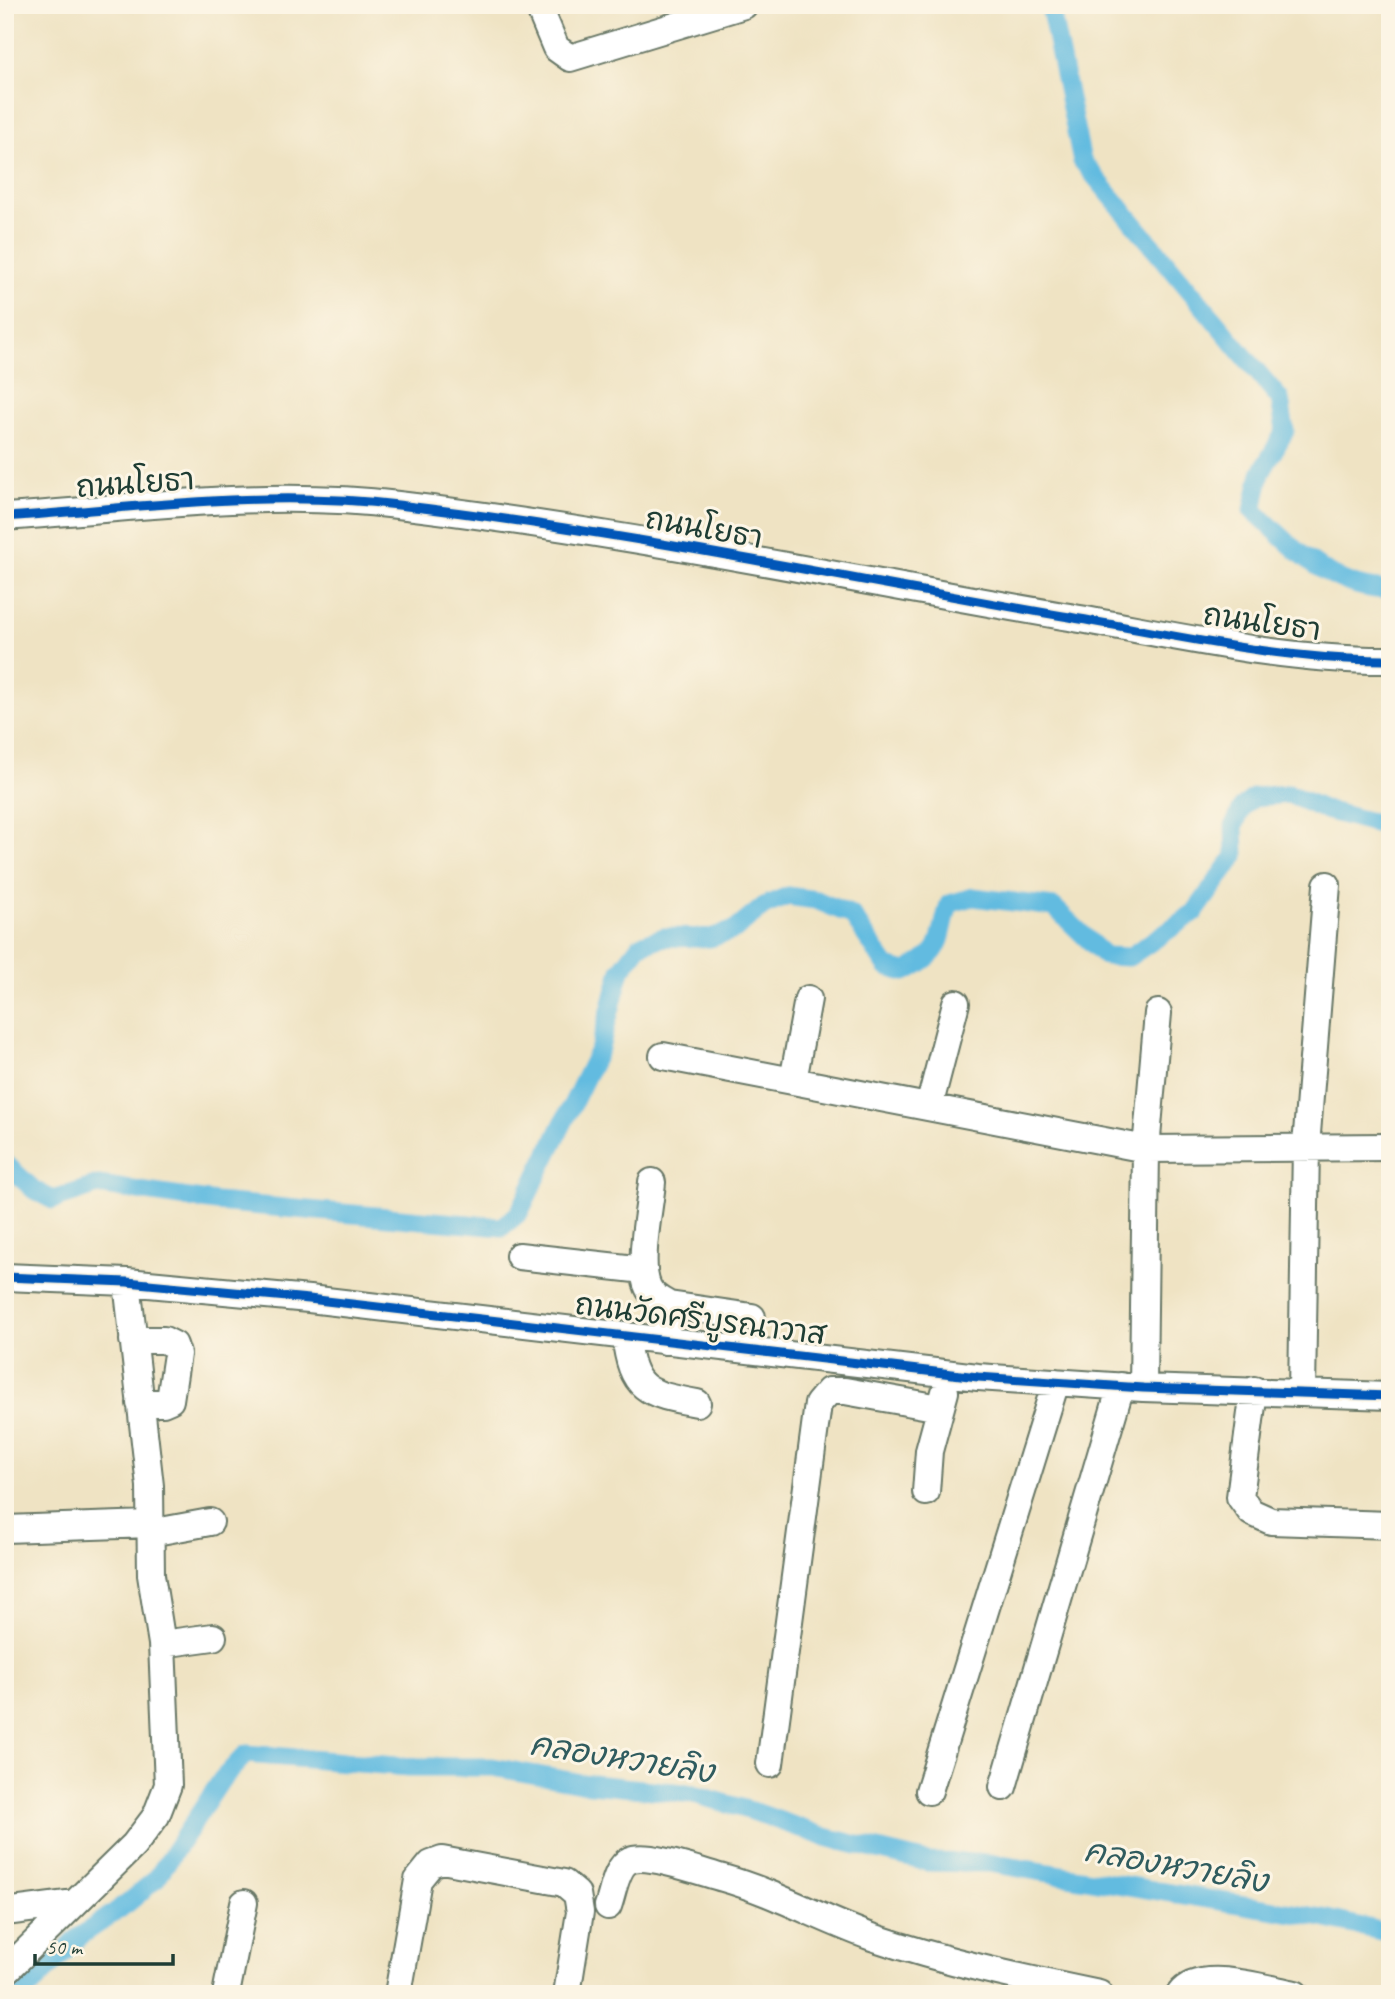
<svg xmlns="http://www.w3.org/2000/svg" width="1395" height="1999" font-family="Caveat,'Playpen Sans Thai',sans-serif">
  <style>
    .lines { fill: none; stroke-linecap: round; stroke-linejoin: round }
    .canal { stroke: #62bbe0; stroke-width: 19 }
    .minor-casing { stroke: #687766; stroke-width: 30 }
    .minor { stroke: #fff; stroke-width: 26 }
    .cycleway-casing { stroke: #fcf5e5; stroke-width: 13 }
    .cycleway { stroke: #0057b8; stroke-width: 9 }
    .labels { text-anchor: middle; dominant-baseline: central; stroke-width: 6; stroke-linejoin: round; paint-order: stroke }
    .street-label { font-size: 30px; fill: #1f3d34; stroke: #fcf5e5 }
    .water-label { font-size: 32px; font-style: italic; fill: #305c5f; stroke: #fcf5e5 }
  </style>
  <rect width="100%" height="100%" fill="#fcf5e5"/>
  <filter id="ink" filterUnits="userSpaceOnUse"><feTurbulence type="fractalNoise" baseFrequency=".0143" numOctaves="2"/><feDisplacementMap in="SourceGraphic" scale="14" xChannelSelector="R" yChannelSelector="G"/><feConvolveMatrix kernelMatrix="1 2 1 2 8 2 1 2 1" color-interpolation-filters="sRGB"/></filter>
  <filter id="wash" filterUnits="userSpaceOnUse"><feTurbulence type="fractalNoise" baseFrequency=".00686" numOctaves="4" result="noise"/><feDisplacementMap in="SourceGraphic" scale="28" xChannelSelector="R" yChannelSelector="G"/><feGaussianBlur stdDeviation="1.57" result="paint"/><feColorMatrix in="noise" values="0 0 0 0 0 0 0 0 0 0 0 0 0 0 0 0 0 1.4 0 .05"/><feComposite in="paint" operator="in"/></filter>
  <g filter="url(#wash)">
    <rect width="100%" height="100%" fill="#efe3c3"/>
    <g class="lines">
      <path class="canal" d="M1050,6L1082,161L1280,399L1285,431L1261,473L1253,510C1296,549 1328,589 1390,590
        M5,1163L34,1190L53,1200L98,1185L216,1202L502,1227L519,1213L600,1048L621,970L640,945L664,937L710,938L735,930L764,906L788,896L816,900L852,915L887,967L905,972C946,950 937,945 949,904L973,897L1054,907L1105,956L1129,957L1195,912L1235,856L1234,826L1243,806L1255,797L1289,794L1325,810L1390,827
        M23,1994L79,1937L128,1903L156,1879L222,1779L246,1754L409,1767H493L581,1783L694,1794L758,1813L825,1837L927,1862L989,1863L1323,1918L1390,1933"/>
    </g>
  </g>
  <g filter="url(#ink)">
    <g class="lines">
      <g class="minor-casing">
        <path id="minor" d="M538,5L556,48L570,58L744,5
          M5,517C135,508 268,489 398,505C621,531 842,578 1063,616C1170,634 1281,661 1390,660
          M663,1056L1146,1149L1390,1147
          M793,1081L808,999
          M929,1107L956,1003
          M652,1182C650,1208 637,1264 648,1287C652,1296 660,1300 669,1305L665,1341
          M519,1256L644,1270
          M5,1277L127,1282L309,1299L978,1377L1143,1388L1390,1396
          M669,1305L752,1317
          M625,1335C632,1390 646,1394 697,1403
          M133,1340H164L174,1345L177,1354L170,1400L163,1403H140
          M1143,1388L1146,1149L1158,1013
          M1254,1390L1240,1497L1251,1512L1271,1521L1390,1525
          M1302,1392L1306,1146L1327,885
          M926,1492L929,1451L945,1392
          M5,1529L150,1524
          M150,1533L210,1522
          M162,1644L213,1637
          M770,1764L818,1404L829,1391H845L940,1408
          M1003,1787L1121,1386
          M929,1791L1056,1382
          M608,1906C613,1893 616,1866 630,1860C647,1852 704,1873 723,1878C776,1893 821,1919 872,1937C946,1962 1022,1978 1099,1994
          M5,1912L75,1903L134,1845L156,1816L168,1785L162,1644L151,1575L150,1486L127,1282
          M5,1972L75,1903
          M226,1994L244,1903
          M398,1994L418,1880L431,1864L442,1860L564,1883L577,1894L580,1912L567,1994
          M1180,1994C1199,1967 1266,1989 1295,1994"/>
      </g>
      <use href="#minor" class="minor"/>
      <g class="cycleway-casing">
        <path id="cycleway" d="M5,517C135,508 268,489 398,505C621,531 842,578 1063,616C1170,634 1281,661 1390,660
          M5,1277L127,1282L309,1299L978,1377L1143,1388L1390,1396"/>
      </g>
      <use href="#cycleway" class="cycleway"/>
    </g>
  </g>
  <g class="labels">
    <g class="street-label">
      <text transform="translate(135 483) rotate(-4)">ถนนโยธา</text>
      <text transform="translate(704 528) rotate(10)">ถนนโยธา</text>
      <text transform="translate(1262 622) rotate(8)">ถนนโยธา</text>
      <text transform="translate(700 1319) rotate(7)">ถนนวัดศรีบูรณาวาส</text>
    </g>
    <g class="water-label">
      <text transform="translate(622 1758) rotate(9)">คลองหวายลิง</text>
      <text transform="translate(1176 1866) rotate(10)">คลองหวายลิง</text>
    </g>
  </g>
  <rect width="1395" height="1999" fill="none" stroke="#fcf5e5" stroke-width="28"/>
  <path d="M35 1954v10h138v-10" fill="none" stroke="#1f3d34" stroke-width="3.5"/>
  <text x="46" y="1954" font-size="21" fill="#1f3d34" stroke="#fcf5e5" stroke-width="5" paint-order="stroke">50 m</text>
</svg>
